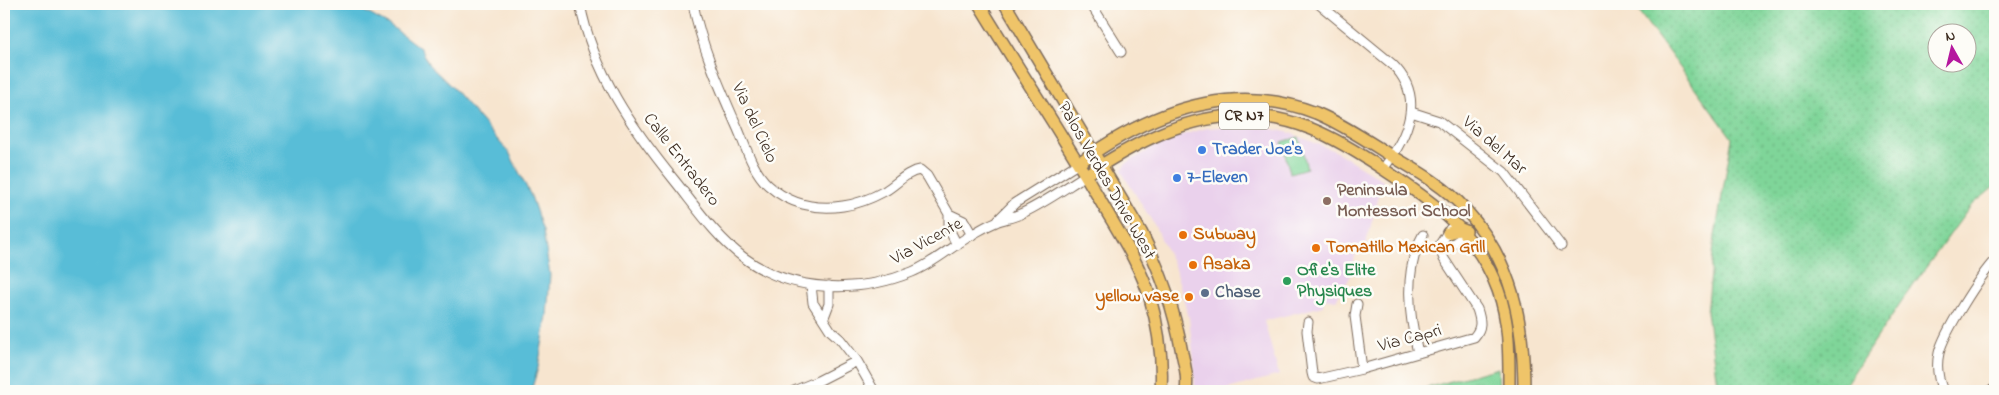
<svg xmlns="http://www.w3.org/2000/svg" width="1999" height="395" font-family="'Indie Flower',sans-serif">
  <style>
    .built { fill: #ead1ec }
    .grass { fill: url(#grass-dots); stroke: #5d805c; fill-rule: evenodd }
    .park { fill: url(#park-tufts); stroke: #5d805c }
    .pitch { fill: #7fd599; stroke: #5d805c }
    .water { fill: #59bdd7; stroke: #4a747a }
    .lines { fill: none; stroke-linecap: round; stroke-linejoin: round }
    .minor-casing { stroke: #7d6b5c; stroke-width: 11 }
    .major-casing { stroke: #7d6b5c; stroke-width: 14 }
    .minor { stroke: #fff; stroke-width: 9 }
    .major { stroke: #efc469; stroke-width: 11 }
    .shop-dot { fill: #3f7fe0; stroke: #fdfcf7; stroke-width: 2 }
    .education-dot { fill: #8d6e63; stroke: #fdfcf7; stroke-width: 2 }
    .food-dot { fill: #e8710a; stroke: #fdfcf7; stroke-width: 2 }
    .leisure-dot { fill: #2e9e5b; stroke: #fdfcf7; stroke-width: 2 }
    .service-dot { fill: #5c6f8a; stroke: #fdfcf7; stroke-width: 2 }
    .labels { text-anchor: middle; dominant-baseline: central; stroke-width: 5; stroke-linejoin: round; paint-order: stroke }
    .shield { fill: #fdfcf7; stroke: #75695f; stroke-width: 1 }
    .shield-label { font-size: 16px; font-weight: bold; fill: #3b2a1e }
    .street-label { font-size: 18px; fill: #3b2a1e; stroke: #fdfcf7 }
    .shop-label { font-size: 18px; font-weight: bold; fill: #366cbe; stroke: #fdfcf7; text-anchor: start }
    .education-label { font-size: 18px; font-weight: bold; fill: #785e54; stroke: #fdfcf7; text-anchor: start }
    .food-label { font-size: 18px; font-weight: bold; fill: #c56008; stroke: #fdfcf7; text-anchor: start }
    .leisure-label { font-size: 18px; font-weight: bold; fill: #27864d; stroke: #fdfcf7; text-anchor: start }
    .service-label { font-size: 18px; font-weight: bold; fill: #4e5e75; stroke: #fdfcf7; text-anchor: start }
  </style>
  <defs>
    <pattern id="grass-dots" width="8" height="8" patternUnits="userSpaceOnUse" patternTransform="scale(1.25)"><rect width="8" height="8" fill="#7fd599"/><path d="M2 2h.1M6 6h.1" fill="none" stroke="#6fb783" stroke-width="1.8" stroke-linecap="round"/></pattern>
    <pattern id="park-tufts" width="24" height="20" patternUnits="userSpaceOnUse" patternTransform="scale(1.25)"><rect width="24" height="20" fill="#7fd599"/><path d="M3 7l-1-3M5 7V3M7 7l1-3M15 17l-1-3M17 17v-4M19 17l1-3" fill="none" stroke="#6fb783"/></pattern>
  </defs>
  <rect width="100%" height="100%" fill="#fdfcf7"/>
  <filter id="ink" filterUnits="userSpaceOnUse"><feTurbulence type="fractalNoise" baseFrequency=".02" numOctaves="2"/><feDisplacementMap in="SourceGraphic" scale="10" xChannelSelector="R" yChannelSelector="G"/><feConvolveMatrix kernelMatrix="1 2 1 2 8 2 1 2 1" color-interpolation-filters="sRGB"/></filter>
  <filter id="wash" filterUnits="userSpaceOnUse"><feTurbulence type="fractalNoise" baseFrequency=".0096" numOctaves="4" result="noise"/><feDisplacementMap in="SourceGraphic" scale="20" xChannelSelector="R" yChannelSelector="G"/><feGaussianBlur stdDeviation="1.12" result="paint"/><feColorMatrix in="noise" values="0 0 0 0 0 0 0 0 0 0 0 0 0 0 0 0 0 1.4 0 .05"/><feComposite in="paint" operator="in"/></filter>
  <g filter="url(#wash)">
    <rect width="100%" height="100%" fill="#f7e5cf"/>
    <path class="built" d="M1235,126L1268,128L1291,133L1337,152L1383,180L1365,247L1358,245L1349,279L1336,300L1324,298L1323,306L1264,321L1279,375L1220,391H1195L1194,361L1189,318L1174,266L1155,226L1121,171L1125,164L1168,139L1207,128Z"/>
    <path class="grass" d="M1633,4H1995V186L1970,207L1903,299L1841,391H1718L1707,312L1715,236L1732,138ZM1966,32V62H1936V32Z"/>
    <path class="park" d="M1498,368L1499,391H1415Z"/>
    <path class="pitch" d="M1299,137L1307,168L1290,173L1282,142Z"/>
    <path class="water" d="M4,4H351L391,26L420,48L429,65L454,89L510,154L531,196L543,231L550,275L547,316L538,368L531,391H4Z"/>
  </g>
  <g filter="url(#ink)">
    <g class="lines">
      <g class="minor-casing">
        <path id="minor" d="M580,4C593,72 632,128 675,181C696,207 716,237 743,257C791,293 858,294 912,272C934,263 952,246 973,234C980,230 988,225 996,222C1003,219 1011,218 1018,215C1040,206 1065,188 1086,175
          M693,4C702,48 720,88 738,129C746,148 753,171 768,185C789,204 816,210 843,206C858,204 872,198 885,191C898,183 906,172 920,170L927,176L949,214V229L957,245
          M1091,4L1121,52
          M1207,4H1233
          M1319,4L1392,64C1426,97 1408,136 1383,169
          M1411,112L1439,121L1504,172L1561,246
          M949,214L964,221L972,235
          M998,220L1015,203L1079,163
          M1441,252L1466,235
          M811,285L813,303L831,331L840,339L857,361L874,391
          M1357,304L1355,316L1362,369
          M824,317L829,304V286
          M1308,322L1307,331L1312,373L1313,377L1318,379L1362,369L1474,337C1482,328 1481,321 1477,309L1444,259L1439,246L1450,229
          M1418,353C1409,315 1403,271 1423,235
          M794,391L818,381L857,361
          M1943,391C1938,379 1936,366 1939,353C1944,332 1980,276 1995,260
          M1989,391L1995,389"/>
      </g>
      <g class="major-casing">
        <path id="major" d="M979,4C1020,72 1065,138 1104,207C1121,236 1140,265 1150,298C1159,329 1163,359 1161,391
          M1005,4L1141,232C1161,272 1174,308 1182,353C1185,366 1188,378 1186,391
          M1079,163C1148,113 1231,80 1316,113C1340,123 1363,138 1385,152C1412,168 1444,185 1465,209C1513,262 1524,322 1524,391
          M1086,175C1130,146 1179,119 1232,116C1291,112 1335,137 1383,169C1432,201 1477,232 1498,290C1510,323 1509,357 1509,391
          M1448,233L1461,229L1466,231"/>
      </g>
      <use href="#minor" class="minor"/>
      <use href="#major" class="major"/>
    </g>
  </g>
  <g class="shop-dot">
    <circle cx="1202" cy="150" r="5"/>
    <circle cx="1177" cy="178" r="5"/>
  </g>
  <circle class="education-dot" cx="1327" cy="201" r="5"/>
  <g class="food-dot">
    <circle cx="1183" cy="235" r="5"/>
    <circle cx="1316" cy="248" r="5"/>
    <circle cx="1193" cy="265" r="5"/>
    <circle cx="1189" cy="297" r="5"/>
  </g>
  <circle class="leisure-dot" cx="1287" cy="281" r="5"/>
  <circle class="service-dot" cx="1205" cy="293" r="5"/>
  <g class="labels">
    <rect class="shield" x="1219" y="102.5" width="50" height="27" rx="4"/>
    <g class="shield-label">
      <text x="1244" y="116">CR N7</text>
    </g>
    <g class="street-label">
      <text transform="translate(754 123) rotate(65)">Via del Cielo</text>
      <text transform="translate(1494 146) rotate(41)">Via del Mar</text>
      <text transform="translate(681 160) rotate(52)">Calle Entradero</text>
      <text transform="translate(1106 181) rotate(60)">Palos Verdes Drive West</text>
      <text transform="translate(927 242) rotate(-29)">Via Vicente</text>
      <text transform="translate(1410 339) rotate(-15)">Via Capri</text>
    </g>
    <g class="shop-label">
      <text x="1212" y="150">Trader Joe's</text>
      <text x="1187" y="178">7-Eleven</text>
    </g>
    <g class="education-label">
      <text x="1337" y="191">Peninsula<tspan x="1337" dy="21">Montessori School</tspan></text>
    </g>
    <g class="food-label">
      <text x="1193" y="235">Subway</text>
      <text x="1326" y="248">Tomatillo Mexican Grill</text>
      <text x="1203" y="265">Asaka</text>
      <text x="1179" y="297" text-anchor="end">yellow vase</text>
    </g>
    <g class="leisure-label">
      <text x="1297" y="271">Ofie's Elite<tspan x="1297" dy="21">Physiques</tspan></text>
    </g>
    <g class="service-label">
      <text x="1215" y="293">Chase</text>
    </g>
  </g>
  <rect width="1999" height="395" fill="none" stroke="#fdfcf7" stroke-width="20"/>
  <g transform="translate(1952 48) rotate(352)"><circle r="24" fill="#fdfcf7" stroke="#afa8a0"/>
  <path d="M0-4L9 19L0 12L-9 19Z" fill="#b5179e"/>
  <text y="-8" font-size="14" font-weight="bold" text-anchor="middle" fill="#3b2a1e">N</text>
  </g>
</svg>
